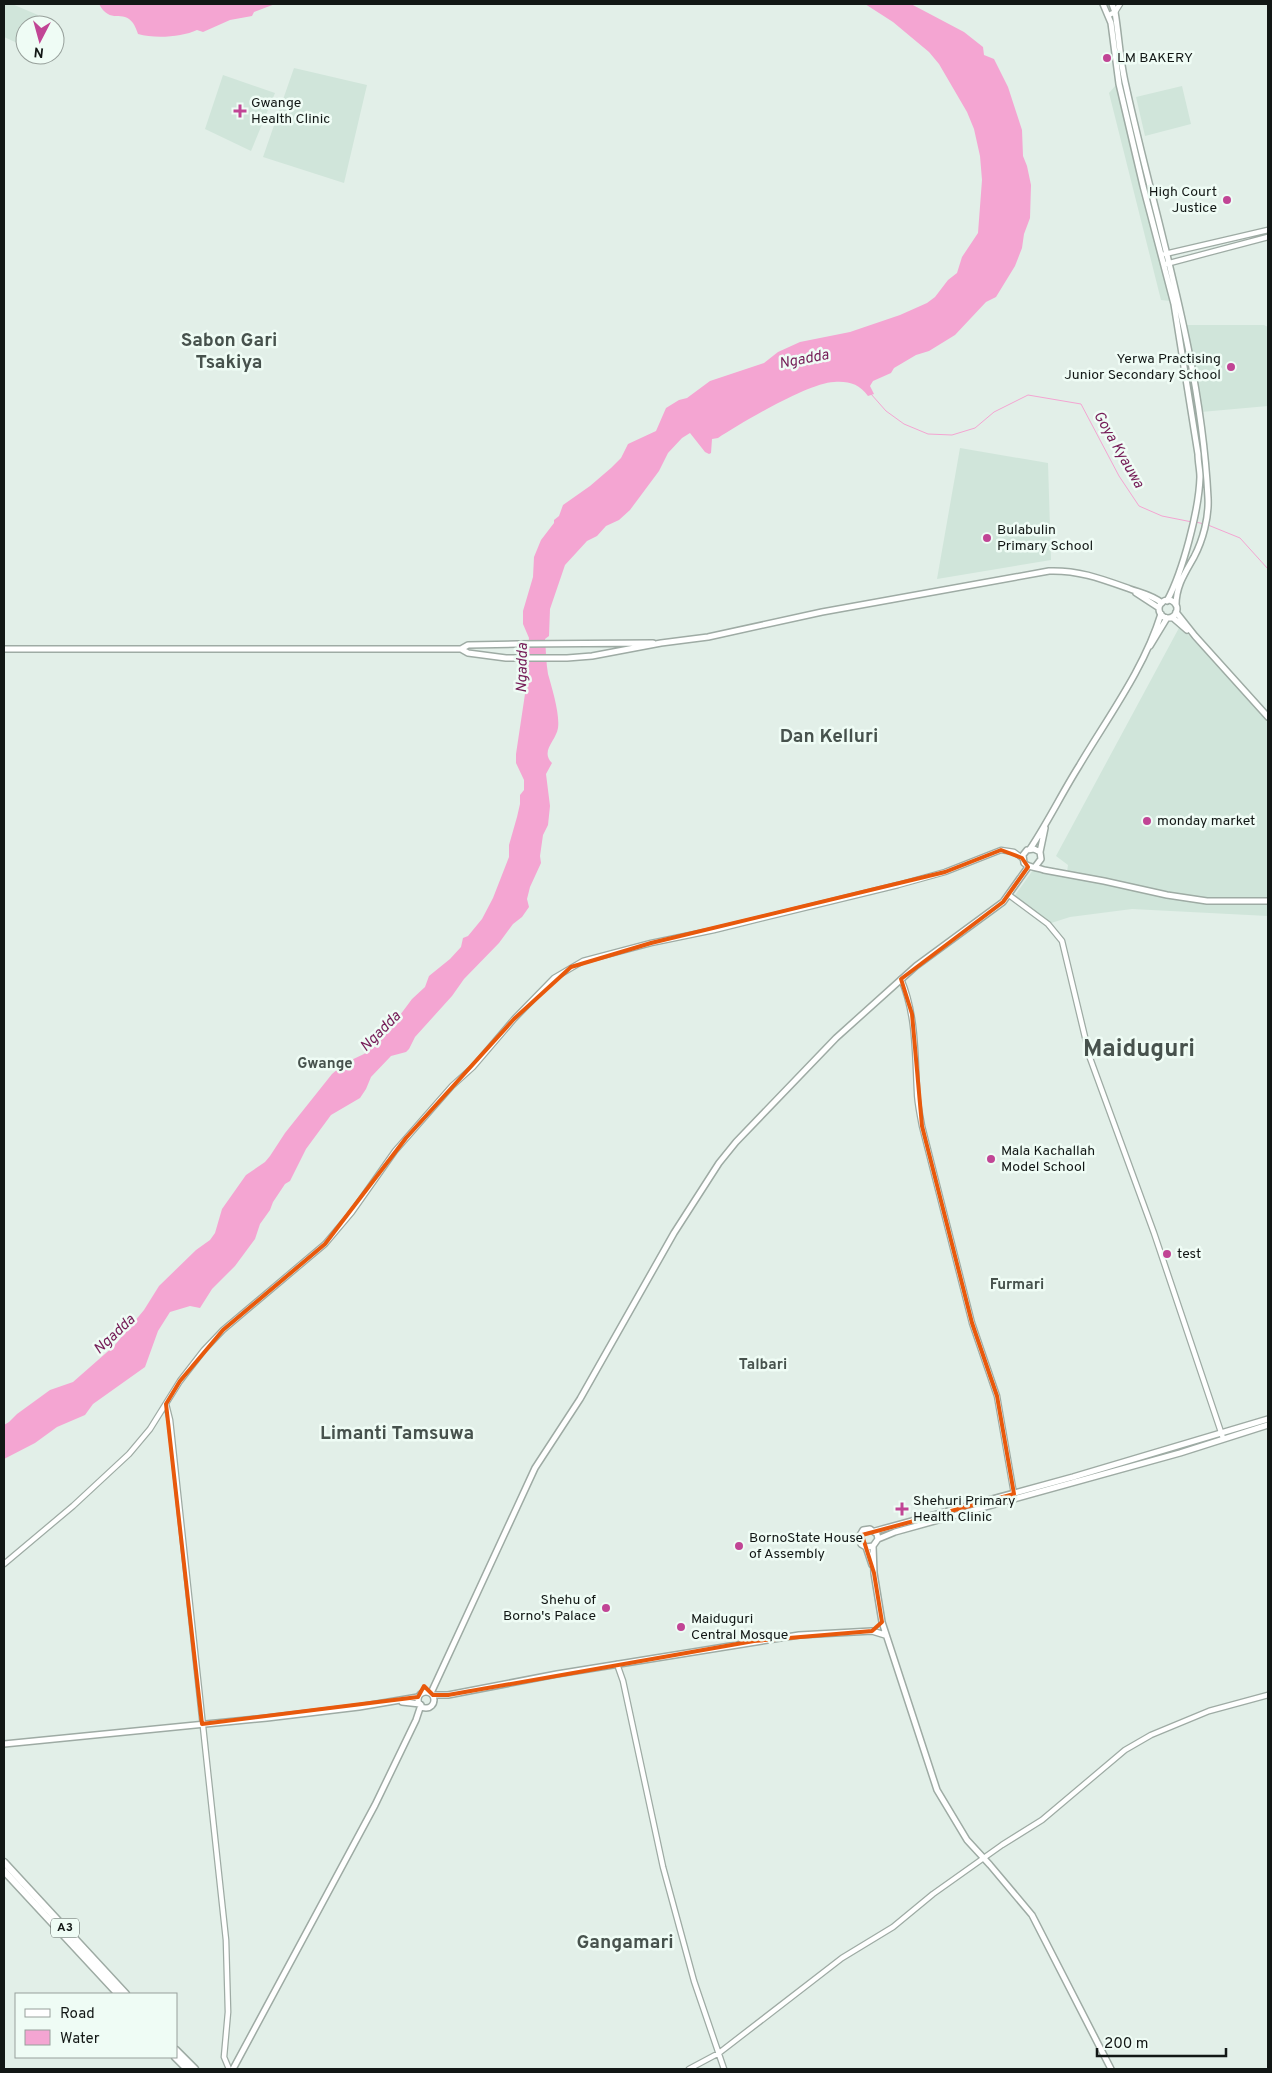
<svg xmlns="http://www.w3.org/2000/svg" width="1272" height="2073" font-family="Overpass,sans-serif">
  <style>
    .built { fill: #d0e5da }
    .water { fill: #f4a5d2 }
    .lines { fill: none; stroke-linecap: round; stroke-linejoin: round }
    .stream { stroke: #f4a5d2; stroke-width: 1 }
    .tertiary-casing { stroke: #9eaba4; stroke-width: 7 }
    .secondary-casing { stroke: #9eaba4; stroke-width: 8 }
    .trunk-casing { stroke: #9eaba4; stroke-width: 9 }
    .tertiary { stroke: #fff; stroke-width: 4.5 }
    .secondary { stroke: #fff; stroke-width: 5 }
    .trunk { stroke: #fff; stroke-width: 6 }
    .marked { fill: none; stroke: #e8590c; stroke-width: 4; stroke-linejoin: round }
    .poi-dot { fill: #c14595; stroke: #effcf5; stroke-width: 2 }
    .labels { text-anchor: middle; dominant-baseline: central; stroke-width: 5; stroke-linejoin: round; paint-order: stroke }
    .shield { fill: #effcf5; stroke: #545c58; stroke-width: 1 }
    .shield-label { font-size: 12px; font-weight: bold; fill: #121715 }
    .poi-label { font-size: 14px; fill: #121715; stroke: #effcf5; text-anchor: start }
    .water-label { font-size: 15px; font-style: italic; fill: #751c57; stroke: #effcf5 }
    .neighbourhood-label { font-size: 15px; font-weight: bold; fill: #47524d; stroke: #effcf5 }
    .district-label { font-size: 19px; font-weight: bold; fill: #47524d; stroke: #effcf5 }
    .town-label { font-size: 24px; font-weight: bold; fill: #47524d; stroke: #effcf5 }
  </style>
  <rect width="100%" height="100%" fill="#e2efe8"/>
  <path class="built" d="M4,4H12L38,15L33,25H25L24,46L4,37Z
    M294,68L367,85L344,183L263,157Z
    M223,75L275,93L251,151L205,129Z
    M1116,85L1142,192L1170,301L1161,300L1109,93Z
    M1182,86L1191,124L1145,136L1136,97Z
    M1186,325H1264L1268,327V406L1201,412Z
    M960,448L1048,463L1051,560L937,579Z
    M1180,626L1268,720V916L1132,909L1070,917L1048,924L1013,898L1033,870L1147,889L1067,872L1068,865L1056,856Z"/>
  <path class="water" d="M99,4H275L254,12L252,16L230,20L203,32L197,30C182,37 155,39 138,34C137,31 135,26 133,23C123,9 110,25 99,4Z
    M865,4H911L964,32L983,47L984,55L994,59L1008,87L1022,130L1023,156L1027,166L1031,185L1030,218L1024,234L1022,248L1015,266L996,297L986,302L955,335L929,351L916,355L894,368L891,373L873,381L870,386L874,394L868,396C859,384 849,381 834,382C808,383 741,423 718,438L712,439L711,453L709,454L705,452L690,433L682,438L668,453L659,471L630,510L619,520L606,526L597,536L587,541L565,565L550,609L549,636L545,639C546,650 546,663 548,674C552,688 560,714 558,728C556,741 540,751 552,763L546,774L550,806L548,825L543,835L540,856L541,863L530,887L527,899L529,907L522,917L513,924L499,943L464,979L452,996L415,1037L409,1049L406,1052L391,1056L371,1077L366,1089L360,1098L331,1115L306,1149L290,1181L285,1184L273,1202L270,1210L260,1224L255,1239L235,1266L212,1289L200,1308L190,1306L170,1312L158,1331L145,1367L93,1404L85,1415L57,1427L35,1443L4,1459V1425L9,1422L17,1414L50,1390L73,1382L114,1346L144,1310L159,1286L196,1250L210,1240L215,1233L222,1209L246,1175L265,1162L270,1156L285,1133L332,1074L345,1063L364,1054L383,1038L412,999L425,987L429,976L450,959L461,947L463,938L468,936L482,919L493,898L509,857V845L517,817L520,804V795L524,790V780L516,763V754L525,694V651L528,646L529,638L523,624V611L533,577L534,557L541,540L554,523V520L559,516L563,505L590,486L611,468L621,458L628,444L656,431L666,408L679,400L687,398L710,381L764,363L778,352L800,342L850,332L900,315L927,303L935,297L948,280L957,273L962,257L978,233L982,180L980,156L974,129L967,112L939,64L929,52L893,22Z"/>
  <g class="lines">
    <path class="stream" d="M871,394L886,411L904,424L928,434L952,435L975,428L994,412L1028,395L1081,404L1119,476L1139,506L1162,516L1192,522
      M1196,522L1204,524
      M1208,525L1240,538L1268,569"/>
    <g class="tertiary-casing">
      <path id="tertiary" d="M1109,15L1115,12L1120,4
        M1165,254L1268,230
        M1166,264L1268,237
        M1009,895L1048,924L1062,941L1090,1058L1154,1233L1223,1438
        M901,979C916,1014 915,1053 917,1091C917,1102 920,1114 922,1126L972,1323L997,1396L1014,1494
        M166,1404L170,1420L226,1940L228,2012L224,2057L229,2069
        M4,1564L73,1506L129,1454L150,1429L180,1381L204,1350L223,1330L325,1244L352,1212L395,1151L452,1086L473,1067L514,1019L554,978L583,961L651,943L714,930L898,885L945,872L1001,850L1014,852L1022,858
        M617,1664L623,1681L663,1867L694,1981L724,2069
        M689,2069L719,2053L842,1958L893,1927L933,1894L1002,1845L1042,1820L1125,1750L1151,1735L1209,1711L1268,1695"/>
    </g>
    <g class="secondary-casing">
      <path id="secondary" d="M1103,4L1111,23L1119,84L1143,186L1174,304L1198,454C1198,462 1200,470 1200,477C1199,510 1183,571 1167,601
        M1112,4L1115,12C1119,36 1120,62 1126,86C1156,223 1201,357 1208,498C1209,517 1203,540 1194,557C1185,573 1176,586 1176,605
        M1136,593L1159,608
        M1159 609a9 9 0 1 1 18 0a9 9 0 1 1-18 0Z
        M1176,612L1195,636L1268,717
        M1172,617L1187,630
        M1150,646L1167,618
        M4,649H461L468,645L517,644L653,643
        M461,649L468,653L506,658H567L592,656L661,643L708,637L822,612L1049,571C1079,570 1102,579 1130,589C1141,593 1152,595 1162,603
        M1030,849C1048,822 1062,793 1079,766C1108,717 1144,669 1161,614
        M1040,852L1045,828
        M1035,867L1041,859L1040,852L1034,849L1027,850L1023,855L1024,863C1029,868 1037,867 1044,870L1104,881L1167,895L1207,901H1268
        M875,1531L1073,1477L1268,1419
        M878,1539L895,1532L1180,1453L1268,1425
        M873,1546L866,1547L861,1544L859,1537L863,1530L870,1529L877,1534L878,1539L873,1546L874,1573L882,1622L937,1790L967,1840L990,1865L1032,1915L1111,2069
        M866,1547L872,1565
        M418 1700a8 8 0 1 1 16 0a8 8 0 1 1-16 0Z
        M431,1693L535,1468L580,1399L674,1233L719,1163L736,1142L836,1038L916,966L1003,902L1028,867
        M433,1695H448L557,1674L799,1635L872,1631L885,1635
        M402,1702L420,1704
        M4,1744L267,1718L359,1707L418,1697
        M233,2069L375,1805L416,1720L421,1705"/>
    </g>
    <g class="trunk-casing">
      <path id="trunk" d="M4,1862L126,1994
        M4,1871L118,1994
        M176,2050L195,2069
        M175,2057L187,2069"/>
    </g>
    <use href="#tertiary" class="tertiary"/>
    <use href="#secondary" class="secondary"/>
    <use href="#trunk" class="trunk"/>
  </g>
  <path class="marked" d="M1001,850L1022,858L1028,867L1003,902L901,979L912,1014L922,1126L972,1323L997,1396L1014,1494L862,1535L874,1573L882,1622L872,1631L754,1641L448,1695H433L424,1686L418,1697L202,1724L166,1404L180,1381L223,1330L325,1244L406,1138L514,1019L571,967L651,943L945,872Z"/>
  <g class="poi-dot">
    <circle cx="1107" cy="58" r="5"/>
    <path d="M237.5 103.5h5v5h5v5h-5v5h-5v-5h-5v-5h5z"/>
    <circle cx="1227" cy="200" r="5"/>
    <circle cx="1231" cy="367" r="5"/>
    <circle cx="987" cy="538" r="5"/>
    <circle cx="1147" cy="821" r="5"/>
    <circle cx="991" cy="1159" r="5"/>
    <circle cx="1167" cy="1254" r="5"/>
    <path d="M899.5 1501.5h5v5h5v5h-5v5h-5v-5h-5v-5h5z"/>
    <circle cx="739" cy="1546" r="5"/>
    <circle cx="606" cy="1608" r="5"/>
    <circle cx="681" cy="1627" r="5"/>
  </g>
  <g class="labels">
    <rect class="shield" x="51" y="1918.5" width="28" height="19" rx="4"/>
    <g class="shield-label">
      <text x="65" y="1928">A3</text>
    </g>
    <g class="poi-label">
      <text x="1117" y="58">LM BAKERY</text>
      <text x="251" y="103">Gwange<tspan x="251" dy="16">Health Clinic</tspan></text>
      <text x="1217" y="192" text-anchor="end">High Court<tspan x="1217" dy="16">Justice</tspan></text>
      <text x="1221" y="359" text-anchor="end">Yerwa Practising<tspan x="1221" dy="16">Junior Secondary School</tspan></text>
      <text x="997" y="530">Bulabulin<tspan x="997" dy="16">Primary School</tspan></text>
      <text x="1157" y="821">monday market</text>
      <text x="1001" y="1151">Mala Kachallah<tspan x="1001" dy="16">Model School</tspan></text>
      <text x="1177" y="1254">test</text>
      <text x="913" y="1501">Shehuri Primary<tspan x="913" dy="16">Health Clinic</tspan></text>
      <text x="749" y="1538">BornoState House<tspan x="749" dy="16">of Assembly</tspan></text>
      <text x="596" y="1600" text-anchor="end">Shehu of<tspan x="596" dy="16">Borno's Palace</tspan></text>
      <text x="691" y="1619">Maiduguri<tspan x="691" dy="16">Central Mosque</tspan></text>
    </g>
    <g class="water-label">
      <text transform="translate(804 360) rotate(-11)">Ngadda</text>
      <text transform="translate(1118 450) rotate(60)">Goya Kyauwa</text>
      <text transform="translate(523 668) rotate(-89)">Ngadda</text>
      <text transform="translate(381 1032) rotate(-45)">Ngadda</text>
      <text transform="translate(115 1335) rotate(-43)">Ngadda</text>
    </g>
    <g class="neighbourhood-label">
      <text x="325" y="1064">Gwange</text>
      <text x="1017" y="1285">Furmari</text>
      <text x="763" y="1365">Talbari</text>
    </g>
    <g class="district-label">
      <text x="229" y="341">Sabon Gari<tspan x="229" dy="22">Tsakiya</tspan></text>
      <text x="829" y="737">Dan Kelluri</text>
      <text x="397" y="1434">Limanti Tamsuwa</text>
      <text x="625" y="1943">Gangamari</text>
    </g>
    <g class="town-label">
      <text x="1139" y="1050">Maiduguri</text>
    </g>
  </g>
  <rect width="1272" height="2073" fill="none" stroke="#121715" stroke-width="10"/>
  <rect x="15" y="1993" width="162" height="65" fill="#effcf5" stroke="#97a09b"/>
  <rect x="25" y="2009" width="25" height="8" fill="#ffffff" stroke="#97a09b"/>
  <text x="60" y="2018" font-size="15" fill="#121715">Road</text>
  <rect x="25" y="2030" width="25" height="15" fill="#f4a5d2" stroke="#97a09b"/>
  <text x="60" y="2043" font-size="15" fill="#121715">Water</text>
  <g transform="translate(40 40) rotate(186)"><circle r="24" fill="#effcf5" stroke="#97a09b"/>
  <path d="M0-4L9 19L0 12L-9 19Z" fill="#c14595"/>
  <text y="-8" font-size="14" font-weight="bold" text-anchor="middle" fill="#121715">N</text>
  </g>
  <path d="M1097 2048v8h129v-8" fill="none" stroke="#121715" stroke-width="2.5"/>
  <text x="1104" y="2048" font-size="15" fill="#121715" stroke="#effcf5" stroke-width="4" paint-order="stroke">200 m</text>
</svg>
